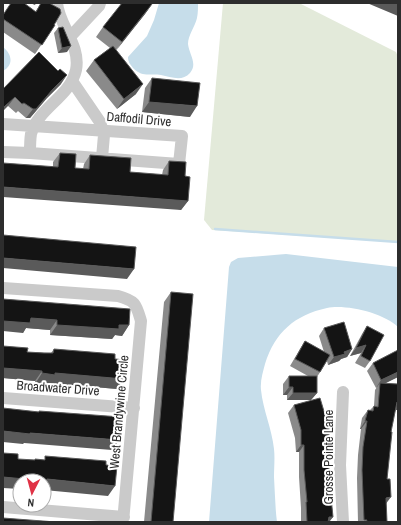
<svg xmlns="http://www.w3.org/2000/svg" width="401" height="525" font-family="'Archivo Narrow',sans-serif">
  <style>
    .green { fill: #e3eada }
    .water { fill: #c6ddea }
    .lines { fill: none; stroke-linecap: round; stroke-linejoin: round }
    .stream { stroke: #c6ddea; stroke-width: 2.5 }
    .minor { stroke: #cacaca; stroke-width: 12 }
    .wall { fill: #8a8a8a }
    .shaded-wall { fill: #5a5a5a }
    .building { fill: #141414; stroke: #5a5a5a }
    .labels { text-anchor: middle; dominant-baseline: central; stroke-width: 4; stroke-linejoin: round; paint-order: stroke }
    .street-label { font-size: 13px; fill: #2d2d2d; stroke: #fff }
  </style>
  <rect width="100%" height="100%" fill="#fff"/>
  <path class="green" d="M223,3H299L396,52L398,57V242L212,230L204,220Z"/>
  <path class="water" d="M159,3H198C198,8 198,13 197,18C195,27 188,35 188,44C189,54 198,64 190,73C182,82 171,77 161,75C149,73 143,78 133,68C130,64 128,62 128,57L147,36L154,20Z
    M3,47C12,54 14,65 3,71Z
    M286,254L398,267V327C384,313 346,304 327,308C295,315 275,332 265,364C263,372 260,381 261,390C263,410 272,429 274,449C275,458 274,468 274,477C275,492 275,507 277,522H209L229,267L231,262L238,258Z"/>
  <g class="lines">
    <path class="stream" d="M215,229L398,242"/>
    <path class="minor" d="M70,37L99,6L100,3
      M72,81L100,122L104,135L102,158
      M3,124L182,136L179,164L30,153C30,147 30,140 31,134C38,108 70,97 76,70C81,45 59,26 57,3
      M3,152L30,153
      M3,288L118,296C136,301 136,304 141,321L123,522
      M3,398L134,408
      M3,507L124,517
      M343,522L340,465L343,392"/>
  </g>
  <path class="wall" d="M41,3H49L54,25H55L35,54L3,32V15L36,11Z
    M152,4L145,14L116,50L136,94L117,109L86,71L94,60L110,48L96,37L103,27Z
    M58,28L67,52L58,53L54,33Z
    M152,78L190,117L142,112L145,88Z
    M61,84L47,98L30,118H26L18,111L16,113L8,106L3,89Z
    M60,153L75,168L83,169L84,164L90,155L130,172L162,175L163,170L169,161L185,176L188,201L181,210L53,167V162Z
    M171,292L173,522H144L164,302Z
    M3,299L129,325L122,336L115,335L112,339L50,335V330L26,328L23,333Z
    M367,326L370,361L365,368L355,363L361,353L350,356L362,334Z
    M324,328L352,349L347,357L341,359L339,361L328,365L327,361L317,377V393L311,400H287V395H283V384L289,376H308L290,366L300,349L305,341L324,352L319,336Z
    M3,346L27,352L51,353L54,349L115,359L117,389L49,383L48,385L35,384V381L3,378Z
    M373,363L398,377L385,383L398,410H395L391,432L387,479L386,504L387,522H358L357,478L358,455L361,429H360L362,418L368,410H370L374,406L375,390L377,387L376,388L367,371Z
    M294,405L329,477L333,517L329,522H301V508L299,477V452H296L295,438L288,413Z"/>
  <path class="shaded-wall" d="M30,3H36L35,5Z
    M367,3H398V16Z
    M152,4L145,14L115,52L122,42Z
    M71,46L67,52L58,53L62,48Z
    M67,75L61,84L47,98L30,118H26L33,109Z
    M143,84L136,94L117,109L124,99Z
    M15,97L8,106L3,111V108Z
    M149,102L197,106L190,117L142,112Z
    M3,187L188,201L181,210L3,197Z
    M3,258L134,269L127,279L3,268Z
    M31,318L57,320L50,330L26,328L23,333L3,331V321Z
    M57,325H129L122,336L115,335L112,339L50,335Z
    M366,345L361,353L350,356L356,348Z
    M352,349L347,357L341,359L339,361L328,365L334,357L344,352Z
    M3,368L42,371L35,381L3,378Z
    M398,372V377L380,386V383L377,387L376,388L381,380Z
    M42,373H55L124,379L117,389L49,383L48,385L35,384Z
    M289,387H293L287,395H283Z
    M293,393H317L311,400H287Z
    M397,402H398V410H391Z
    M365,421H367L361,429H360Z
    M3,431L30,433L119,440L112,450L24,443L23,444L3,442Z
    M301,445H304L299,452H296Z
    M3,477L47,479L115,486L108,496L44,490V481H20V489L3,488Z
    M391,497L385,505L386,498Z
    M329,517H333L329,522H325Z"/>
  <path class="building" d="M11,3H24L36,12L41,3H49L60,9L61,13L54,25H55L42,45L3,19V15Z
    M122,3H150L152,4L122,42L103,27Z
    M63,27L71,46L62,48L58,28Z
    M113,46L143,84L124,99L94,60Z
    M39,52L58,71L60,69L67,75L53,89L36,109H33L24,103L22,104L15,97L3,108V89Z
    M152,78L200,83L197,106L149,102Z
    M60,153L76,154L75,168L89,169L90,155L131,158L130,172L168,175L169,161L186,162L185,176L190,177L188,201L3,187V163L58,167Z
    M3,235L136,247L134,269L3,258Z
    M171,292L193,294L173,522H151Z
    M3,299L130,309L129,325H119V329L57,325V320L31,318L30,323L3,321Z
    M344,322L352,349L344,352L345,354L334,357L324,328Z
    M367,326L384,335L370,361L361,356L366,345L356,348Z
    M305,341L330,355L320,372L295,359Z
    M3,346L28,348L27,352L44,353H53L54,349L115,354V359L126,360L124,379L55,373V375L42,373V371L3,368Z
    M398,350V372L381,380L373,363Z
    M289,376H317V393H293V387H289Z
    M380,383L398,384V402H397L391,432H392L387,479H390L391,497L386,498L387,522H366L367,520H364L362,470L363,447L367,421H365L368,410L373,411L374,406L378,407Z
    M320,398L329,428V477L333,517H329L328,522H304H307L306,502H307L304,470V445H301V430L294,405Z
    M3,408L39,412V411L121,417L119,440L30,433V434L3,431Z
    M3,453L18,454V459L35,460V459L45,460V456L106,461V465L117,466L115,486L47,479L46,481L3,477Z
    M3,518L56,522H3Z"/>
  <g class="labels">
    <g class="street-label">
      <text transform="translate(139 119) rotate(5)">Daffodil Drive</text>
      <text transform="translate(58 388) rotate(4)">Broadwater Drive</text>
      <text transform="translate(119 412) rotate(-85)">West Brandywine Circle</text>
      <text transform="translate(328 457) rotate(-90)">Grosse Pointe Lane</text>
    </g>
  </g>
  <rect width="401" height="525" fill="none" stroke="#2d2d2d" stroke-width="8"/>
  <g transform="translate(32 493) rotate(186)"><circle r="19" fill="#ffffff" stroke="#ababab"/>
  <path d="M0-3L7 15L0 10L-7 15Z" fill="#e03245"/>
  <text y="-6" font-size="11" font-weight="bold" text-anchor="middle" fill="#2d2d2d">N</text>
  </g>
</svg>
